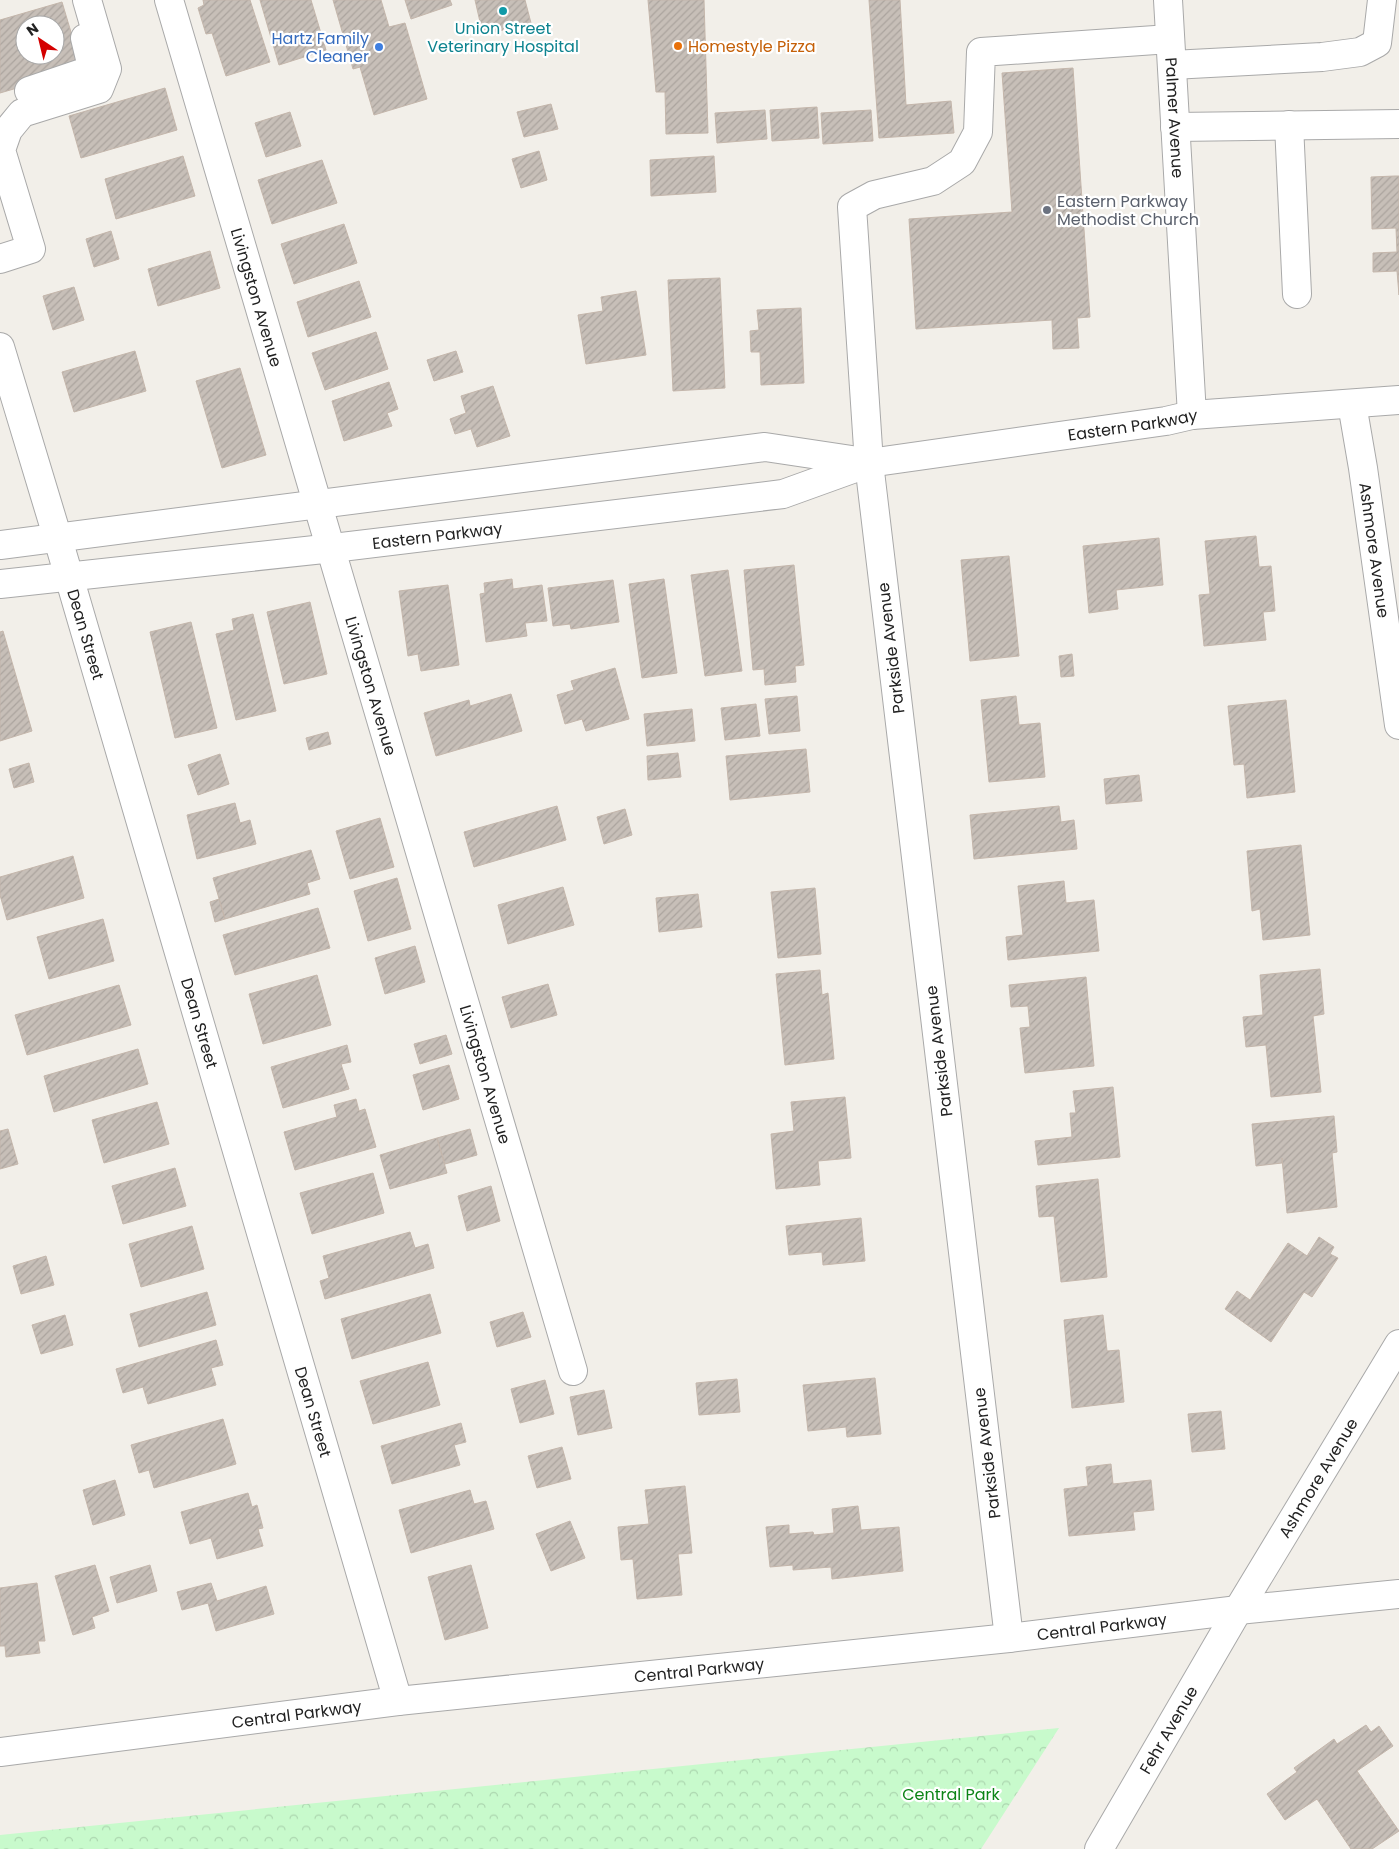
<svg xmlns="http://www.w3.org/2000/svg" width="1399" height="1849" font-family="Poppins,sans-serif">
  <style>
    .park { fill: url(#park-crowns) }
    .building { fill: url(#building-hatch); stroke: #c4b6ab; fill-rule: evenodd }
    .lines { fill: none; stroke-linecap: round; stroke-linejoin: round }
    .minor-casing { stroke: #a9a9a9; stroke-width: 30 }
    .minor { stroke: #fff; stroke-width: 28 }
    .culture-dot { fill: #0f9aa8; stroke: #fff; stroke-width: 2 }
    .food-dot { fill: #e8710a; stroke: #fff; stroke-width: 2 }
    .shop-dot { fill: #3f7fe0; stroke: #fff; stroke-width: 2 }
    .worship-dot { fill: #6b7280; stroke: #fff; stroke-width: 2 }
    .labels { text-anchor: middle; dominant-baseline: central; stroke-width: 4.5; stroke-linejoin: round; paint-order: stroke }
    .culture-label { font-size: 16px; fill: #0d838f; stroke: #fff }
    .shop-label { font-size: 16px; fill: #366cbe; stroke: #fff; text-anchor: end }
    .food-label { font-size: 16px; fill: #c56008; stroke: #fff; text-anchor: start }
    .street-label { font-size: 16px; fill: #222; stroke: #fff }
    .worship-label { font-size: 16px; fill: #5b616d; stroke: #fff; text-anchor: start }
    .park-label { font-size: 16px; fill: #0c8416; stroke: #fff }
  </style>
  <defs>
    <pattern id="park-crowns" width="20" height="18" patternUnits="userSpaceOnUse" patternTransform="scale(1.25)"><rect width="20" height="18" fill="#c8facc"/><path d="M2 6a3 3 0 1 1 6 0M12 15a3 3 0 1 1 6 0" fill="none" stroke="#acd6af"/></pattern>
    <pattern id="building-hatch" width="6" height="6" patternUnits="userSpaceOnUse" patternTransform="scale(1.25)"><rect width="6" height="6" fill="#c7bfb8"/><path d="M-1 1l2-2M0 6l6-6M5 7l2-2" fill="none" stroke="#aba49e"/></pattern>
  </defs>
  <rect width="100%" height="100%" fill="#f2efe9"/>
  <path class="park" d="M1059,1728L981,1849H0V1835Z"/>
  <path class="building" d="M203,0H250L270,62L226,76L212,33L206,34L198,8L204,5Z
    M260,0H311L326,50L279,65Z
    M333,0H381L389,27L405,23L427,99L374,115L360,67L353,69Z
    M405,0H450L452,5L411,19Z
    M475,0H525L531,23L483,35Z
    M648,0H704L708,133L666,134L665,92H656Z
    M869,0H900L906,105L951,101L954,133L879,138Z
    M62,2L82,69L0,93V20ZM25,25H55V55H25Z
    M1073,68L1090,317L1077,318L1079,348L1053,349L1052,320L916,329L909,219L1012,212L1002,73Z
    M165,88L177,130L81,158L69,116Z
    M551,104L558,129L524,137L517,112Z
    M817,107L819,138L772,141L770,110Z
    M765,110L767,139L717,143L715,113Z
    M871,110L873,141L823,144L821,113Z
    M290,112L301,146L266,157L255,123Z
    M539,151L547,180L521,188L512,159Z
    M183,156L195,196L116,219L105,179Z
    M714,156L716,192L651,196L650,160Z
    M322,160L337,203L272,224L258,180Z
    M1395,176H1399V295L1397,271L1373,272V253L1397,252L1396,228L1372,229L1371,177Z
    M344,224L357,263L294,284L281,244Z
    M111,231L119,259L94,267L86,239Z
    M210,251L220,288L158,306L148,269Z
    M720,278L725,388L673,391L668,280Z
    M359,281L371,317L308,337L297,302Z
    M74,287L84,320L53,330L43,296Z
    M636,291L646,355L586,364L578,315L603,311L601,297Z
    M801,308L804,383L761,385L760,352H751L750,331L759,330L757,310Z
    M376,332L388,369L325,390L312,353Z
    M135,351L146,391L74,412L62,372Z
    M456,351L463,372L434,381L427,360Z
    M240,368L266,455L222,468L196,381Z
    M389,382L398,409L387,413L392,426L344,441L332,401Z
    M493,386L510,436L477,447L471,429L455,434L450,419L466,413L461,396Z
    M1256,536L1259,567L1271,566L1275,611L1263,612L1266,640L1204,646L1199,595L1210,594L1205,541Z
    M1159,538L1163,585L1116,590L1118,609L1089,613L1083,546Z
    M1009,556L1019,656L970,661L961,560Z
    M794,565L804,665L795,666L796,682L765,685L764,669L753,670L744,570Z
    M728,570L742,671L705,676L691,575Z
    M512,579L513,589L542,585L547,621L525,623L527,636L486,642L480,594L485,593L484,583Z
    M664,579L677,673L642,678L629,584Z
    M613,580L619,622L571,629L570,624L553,626L548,588Z
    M448,585L459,665L421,671L418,654L408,656L399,591Z
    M310,602L327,674L284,684L267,612Z
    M253,614L276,711L236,720L216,634L234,630L232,619Z
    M191,622L217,728L175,738L150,632Z
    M3,631L32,731L0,741V632Z
    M1072,654L1074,676L1061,677L1059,656Z
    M615,668L629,719L586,731L582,719L565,724L557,695L574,690L571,681Z
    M511,694L522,731L436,756L424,713L469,700L470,706Z
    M797,696L800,731L769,734L765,699Z
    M1016,696L1019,725L1040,723L1045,777L989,782L981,700Z
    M1286,700L1295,792L1247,798L1244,764L1234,765L1228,706Z
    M756,704L760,736L725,740L721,708Z
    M692,709L695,741L647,746L644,714Z
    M328,732L331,744L309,750L306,738Z
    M806,749L810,792L730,800L726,756Z
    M678,753L681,777L648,780L647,756Z
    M220,754L229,784L198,795L188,765Z
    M29,763L34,782L14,788L9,769Z
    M1139,775L1142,801L1106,804L1104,779Z
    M235,803L240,823L250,820L256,844L197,859L187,815Z
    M557,806L566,840L474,867L464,832Z
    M1059,806L1061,822L1074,820L1077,849L974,859L970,815Z
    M625,809L632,835L604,844L597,817Z
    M380,818L394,867L350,879L336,831Z
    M1301,845L1310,935L1263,940L1260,909L1252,911L1247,851Z
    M311,850L320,879L307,883L310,894L225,919L213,878Z
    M73,856L84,898L7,920L0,895V877Z
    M397,878L411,929L368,941L354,891Z
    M1064,881L1066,903L1094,900L1099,951L1008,960L1006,937L1023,935L1018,886Z
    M563,887L574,925L508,944L498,905Z
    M815,888L821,954L778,958L771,892Z
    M698,894L702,927L659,932L656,898Z
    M219,899L225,919L215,922L210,902Z
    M318,908L330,948L235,975L223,935Z
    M103,919L114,961L49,979L37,937Z
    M415,946L425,982L385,994L375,958Z
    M1320,969L1324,1014L1313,1016L1321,1092L1271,1097L1266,1045L1246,1047L1243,1017L1263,1015L1260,975Z
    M820,970L822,995L828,993L834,1059L785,1065L776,974Z
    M317,975L331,1025L263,1044L249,994Z
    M1086,977L1094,1066L1025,1073L1020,1028L1030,1027L1028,1006L1011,1007L1009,985Z
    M548,984L557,1015L511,1028L502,997Z
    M119,985L131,1025L27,1055L15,1015Z
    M446,1035L452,1054L420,1064L414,1044Z
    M347,1045L351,1062L341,1064L349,1089L283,1108L271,1067Z
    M138,1049L148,1084L54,1112L44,1076Z
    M449,1065L459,1099L423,1110L413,1075Z
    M1113,1087L1120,1157L1038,1165L1035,1141L1072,1137L1070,1113H1076L1073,1091Z
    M845,1097L851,1158L818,1161L820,1185L776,1189L771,1134L794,1131L791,1102Z
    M356,1099L359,1111L365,1109L376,1147L295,1170L284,1132L337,1117L334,1105Z
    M157,1102L169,1144L104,1163L92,1120Z
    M1334,1116L1337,1152L1332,1153L1337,1207L1287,1213L1282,1158V1163L1256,1166L1252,1124Z
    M8,1129L18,1164L0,1169V1131Z
    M470,1129L477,1155L445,1164L437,1138Z
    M437,1138L447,1173L390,1189L380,1155Z
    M175,1168L186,1206L123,1224L112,1186Z
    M373,1173L384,1213L312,1234L300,1193Z
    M1098,1179L1107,1277L1061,1282L1054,1216L1039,1217L1036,1186Z
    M491,1186L500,1221L467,1231L458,1196Z
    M861,1218L865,1261L823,1265L822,1252L789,1255L786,1226Z
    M192,1226L204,1269L141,1287L129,1244Z
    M410,1232L415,1248L428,1244L434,1268L325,1299L320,1281L329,1278L323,1256Z
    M1319,1237L1334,1247L1330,1254L1338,1258L1312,1297L1304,1292L1271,1342L1225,1309L1237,1291L1250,1300L1288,1243L1307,1256Z
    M46,1256L54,1285L21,1294L13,1266Z
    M207,1292L216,1325L139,1347L130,1314Z
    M430,1294L441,1333L352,1359L341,1319Z
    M523,1312L531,1337L497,1347L490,1322Z
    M65,1315L73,1345L41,1354L32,1325Z
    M1103,1315L1107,1351L1119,1350L1124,1402L1072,1408L1064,1320Z
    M216,1340L223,1365L211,1368L216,1385L148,1404L143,1387L123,1393L116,1369Z
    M428,1362L440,1405L373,1424L360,1381Z
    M875,1378L881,1434L847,1437L846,1427L808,1431L803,1385Z
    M737,1379L740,1412L699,1415L696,1383Z
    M545,1380L554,1414L520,1423L511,1389Z
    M604,1390L612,1428L578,1435L570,1397Z
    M1221,1411L1225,1449L1192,1452L1188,1414Z
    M223,1419L236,1464L154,1488L149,1470L139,1473L131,1445Z
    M461,1423L466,1442L454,1445L460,1465L392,1484L381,1446Z
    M562,1447L571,1479L537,1488L528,1456Z
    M1111,1464L1113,1484L1151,1480L1154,1510L1133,1512L1135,1530L1069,1536L1064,1489L1088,1486L1086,1467Z
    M115,1480L125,1515L93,1525L83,1490Z
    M685,1486L692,1553L678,1554L682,1595L637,1599L633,1559L621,1560L618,1527L649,1524L645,1490Z
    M470,1490L474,1504L486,1501L494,1529L411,1553L399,1510Z
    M248,1493L252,1507L257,1505L263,1528L258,1529L263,1546L217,1559L211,1538L190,1544L181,1512Z
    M858,1506L861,1530L899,1527L903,1571L832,1579L831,1567L793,1570V1565L770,1567L766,1527L789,1525V1534L813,1532L814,1535L834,1533L832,1509Z
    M570,1521L585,1558L551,1571L536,1534Z
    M95,1565L109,1611L92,1617L95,1628L73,1635L55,1576Z
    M150,1565L157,1591L117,1603L110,1577Z
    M471,1565L488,1628L445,1640L428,1577Z
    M37,1583L45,1641H38L40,1653L6,1657L5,1646H0V1588Z
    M211,1583L217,1601L266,1586L274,1614L216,1631L208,1603L182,1610L177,1592Z
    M1366,1725L1371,1732L1379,1726L1393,1746L1357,1771L1399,1831L1372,1849H1351L1317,1799L1285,1820L1267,1794L1297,1772L1294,1768L1334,1739L1337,1744Z"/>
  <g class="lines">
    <g class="minor-casing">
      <g id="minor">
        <path id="s1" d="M169,0L573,1371"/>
        <path id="s2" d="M1168,0L1192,415"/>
        <path d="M1172,65L1322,57L1360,52L1377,43L1382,0"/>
        <path d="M29,91L88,71L91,63L85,38"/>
        <path d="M1289,125L1297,294"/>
        <path d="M1175,127L1399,124"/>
        <path d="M0,259L31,249L1,150L8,130L22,113L99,89L107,69L87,0"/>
        <path id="s3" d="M0,347L58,539L398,1701"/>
        <path id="s4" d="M1352,404L1363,468L1399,725"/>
        <path d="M0,545L765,447L865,462"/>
        <path id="s5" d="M0,584L333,548L783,494L869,463L1166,421L1192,415L1399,400"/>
        <path d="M1009,1638L869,463L852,207L874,195L933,181L962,162L978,132L981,52L1170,39"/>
        <path id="s6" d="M0,1752L398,1701L1009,1638L1238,1610L1399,1594"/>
        <path id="s7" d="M1099,1849L1238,1610L1399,1344"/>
      </g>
    </g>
    <use href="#minor" class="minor"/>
  </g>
  <circle class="culture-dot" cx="503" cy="11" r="5"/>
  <circle class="food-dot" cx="678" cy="46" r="5"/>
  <circle class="shop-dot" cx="379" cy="47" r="5"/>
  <circle class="worship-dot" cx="1047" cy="210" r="5"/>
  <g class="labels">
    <g class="culture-label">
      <text x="503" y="28">Union Street<tspan x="503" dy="18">Veterinary Hospital</tspan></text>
    </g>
    <g class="shop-label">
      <text x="369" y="38">Hartz Family<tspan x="369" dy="18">Cleaner</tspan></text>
    </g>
    <g class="food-label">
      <text x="688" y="46">Homestyle Pizza</text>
    </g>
    <g class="street-label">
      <text stroke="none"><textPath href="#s2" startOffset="118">Palmer Avenue</textPath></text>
      <text stroke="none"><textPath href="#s1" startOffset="310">Livingston Avenue</textPath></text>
      <text stroke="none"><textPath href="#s5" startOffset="1146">Eastern Parkway</textPath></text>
      <text stroke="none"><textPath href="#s5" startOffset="440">Eastern Parkway</textPath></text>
      <text stroke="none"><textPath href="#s4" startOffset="148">Ashmore Avenue</textPath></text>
      <text stroke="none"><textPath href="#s3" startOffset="300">Dean Street</textPath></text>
      <text transform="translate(891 648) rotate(-97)">Parkside Avenue</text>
      <text stroke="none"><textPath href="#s1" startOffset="715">Livingston Avenue</textPath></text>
      <text stroke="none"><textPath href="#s3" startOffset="705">Dean Street</textPath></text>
      <text transform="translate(939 1051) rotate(-97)">Parkside Avenue</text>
      <text stroke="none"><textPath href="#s1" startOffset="1120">Livingston Avenue</textPath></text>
      <text stroke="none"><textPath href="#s3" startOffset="1110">Dean Street</textPath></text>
      <text transform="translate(987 1453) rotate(-97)">Parkside Avenue</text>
      <text stroke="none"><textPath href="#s7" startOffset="431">Ashmore Avenue</textPath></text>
      <text stroke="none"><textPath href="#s6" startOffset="1109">Central Parkway</textPath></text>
      <text stroke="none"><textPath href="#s6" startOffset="704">Central Parkway</textPath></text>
      <text stroke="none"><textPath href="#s6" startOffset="299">Central Parkway</textPath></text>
      <text stroke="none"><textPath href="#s7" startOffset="138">Fehr Avenue</textPath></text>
    </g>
    <g class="worship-label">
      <text x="1057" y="201">Eastern Parkway<tspan x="1057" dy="18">Methodist Church</tspan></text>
    </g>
    <g class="park-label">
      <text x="951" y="1794">Central Park</text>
    </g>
  </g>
  <g transform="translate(40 40) rotate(325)"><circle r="24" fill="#ffffff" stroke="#a7a7a7"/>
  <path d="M0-4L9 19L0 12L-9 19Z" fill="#d40000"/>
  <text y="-8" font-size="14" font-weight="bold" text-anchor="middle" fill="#222222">N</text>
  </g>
</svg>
